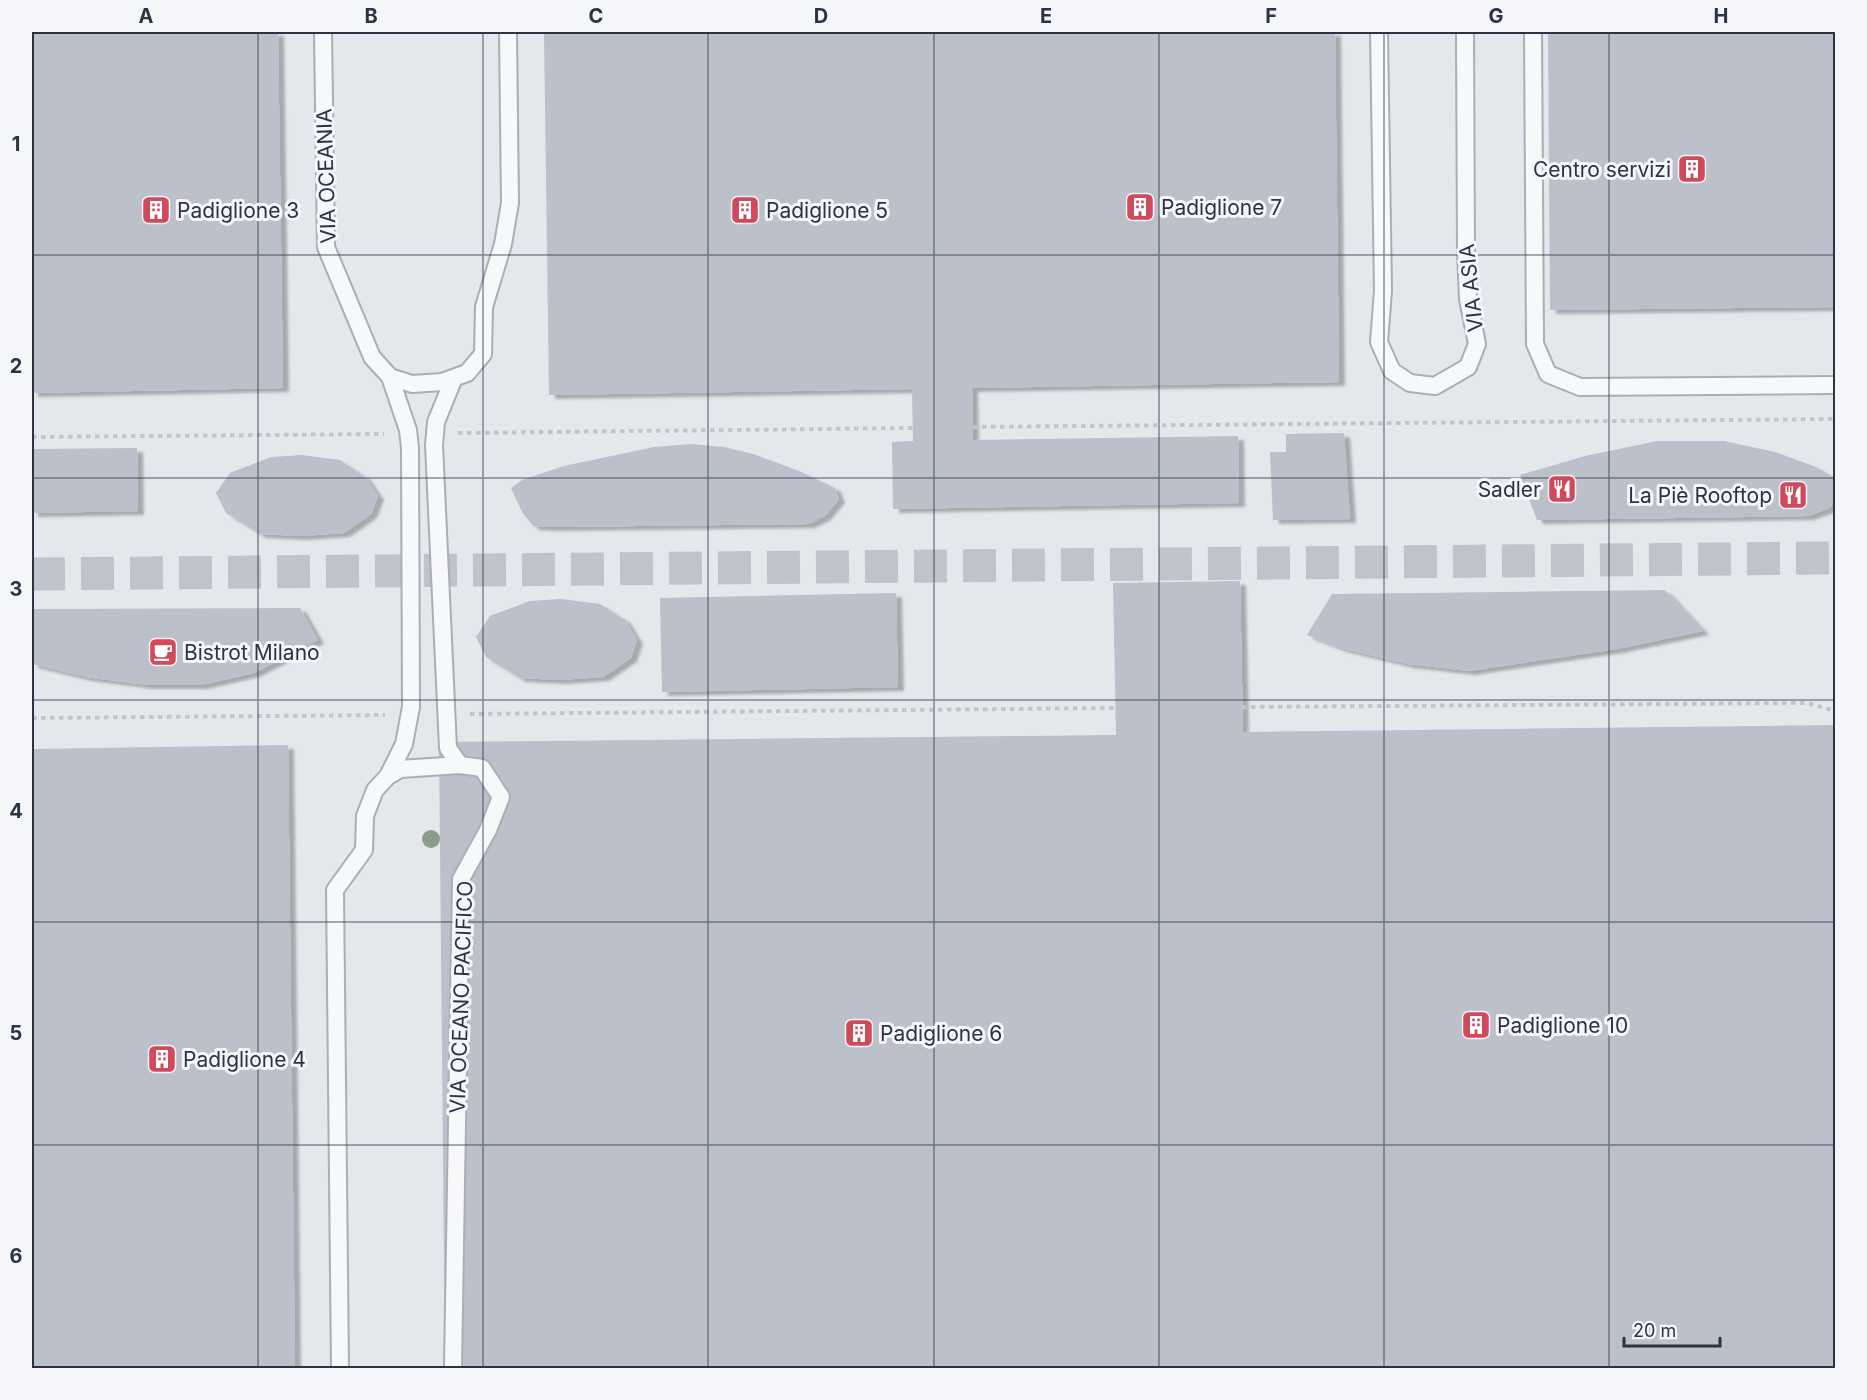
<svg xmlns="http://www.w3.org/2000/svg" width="1867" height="1400" font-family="Inter,sans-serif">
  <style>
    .building { fill: #bbc0ca; filter: url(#shadow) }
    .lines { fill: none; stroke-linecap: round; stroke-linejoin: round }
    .street-tunnel { stroke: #bfc3cb; stroke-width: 33; stroke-dasharray: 33 16; stroke-linecap: butt }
    .lane-casing { stroke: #a9aeb7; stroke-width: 20 }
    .path { stroke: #c2c5cb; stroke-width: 4; stroke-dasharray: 4.5 4.5; stroke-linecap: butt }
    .lane { stroke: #f7f8fa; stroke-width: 16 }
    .tree { fill: #899d89 }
    .grid { fill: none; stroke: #2b3445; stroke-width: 1.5; stroke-opacity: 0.55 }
    .labels { text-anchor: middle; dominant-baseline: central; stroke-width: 6; stroke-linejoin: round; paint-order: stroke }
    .poi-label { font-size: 21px; fill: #2b3445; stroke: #f4f6f9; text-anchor: start }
    .street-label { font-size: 21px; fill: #2b3445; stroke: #f4f6f9 }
    .neatline { fill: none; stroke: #2b3445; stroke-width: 2 }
    .grid-label { font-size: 20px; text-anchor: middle; font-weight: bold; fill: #2b3445 }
  </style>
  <defs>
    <filter id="shadow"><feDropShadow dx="6" dy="4" stdDeviation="1.5" flood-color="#0004"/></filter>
  </defs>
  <rect width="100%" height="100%" fill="#e4e7ec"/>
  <path class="building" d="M32,32H278L283,388L32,393Z
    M544,32H1335L1339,382L972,388L973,440L1238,436L1239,503L893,509L892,442L913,441L912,389L549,395Z
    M1548,32H1836V307L1550,310Z
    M1344,433L1350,519L1273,520L1270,452H1286V434Z
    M1657,441H1724L1775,452L1816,467L1836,479V498L1830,508L1808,516L1537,520L1520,475L1585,456Z
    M691,444L724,447L753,454L799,471L835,488L839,499L825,516L809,524L550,527L533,526L522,512L511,488L522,480L564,466L654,447Z
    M137,448L138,511L32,513V449Z
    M302,455L340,460L365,477L378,496L371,514L344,533L301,536L260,534L226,513L216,493L230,473L271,457Z
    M1240,581L1243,732L1836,725V1368H445L439,742L1116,735L1113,583Z
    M1665,590L1703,631L1617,649L1469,671L1408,664L1341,648L1307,635L1332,594Z
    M896,593L898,687L662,692L660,598Z
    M561,599L600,604L625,620L637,640L631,658L603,677L560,680L520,678L486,657L476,637L490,616L530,601Z
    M300,608L318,640L254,673L201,685H147L86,677L32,664V609Z
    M288,745L295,1368H32V749Z"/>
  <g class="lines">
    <path class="street-tunnel" d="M32,574L1836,558"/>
    <g class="lane-casing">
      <path id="lane" d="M323,32L326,247L372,357L390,377L412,384L442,382L467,373L483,354L484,307L503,244L510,203L508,32
        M1379,32L1383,291L1379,342L1392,371L1410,383L1435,386L1468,367L1477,344L1468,299L1466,251L1465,32
        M1533,32L1535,344L1548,374L1580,387L1836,385
        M454,378L436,422L434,445L448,748L460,765
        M388,776L404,744L411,707L410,448L408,430L390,377
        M340,1368L335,890L364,850L365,816L375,790L388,776L400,769L460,765L482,768L501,797L488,830L461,879L453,1368"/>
    </g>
    <path class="path" d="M973,427L1836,419
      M458,433L913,428
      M32,437L384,434
      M1242,707L1807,703L1836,711
      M470,714L1115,708
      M32,718L385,715"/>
    <use href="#lane" class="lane"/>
  </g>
  <circle class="tree" cx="431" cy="839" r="9"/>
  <path class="grid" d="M258,32V1368M483,32V1368M708,32V1368M934,32V1368M1159,32V1368M1384,32V1368M1609,32V1368M32,255H1836M32,478H1836M32,700H1836M32,922H1836M32,1145H1836"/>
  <defs>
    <g id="building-square" transform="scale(1.5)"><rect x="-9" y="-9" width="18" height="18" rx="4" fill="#d1495b" stroke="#f4f6f9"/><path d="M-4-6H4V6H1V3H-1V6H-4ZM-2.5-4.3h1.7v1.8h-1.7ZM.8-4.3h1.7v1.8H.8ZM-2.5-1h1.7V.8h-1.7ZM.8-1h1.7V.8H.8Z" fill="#fff"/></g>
    <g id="restaurant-square" transform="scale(1.5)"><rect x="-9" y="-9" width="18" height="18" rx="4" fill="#d1495b" stroke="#f4f6f9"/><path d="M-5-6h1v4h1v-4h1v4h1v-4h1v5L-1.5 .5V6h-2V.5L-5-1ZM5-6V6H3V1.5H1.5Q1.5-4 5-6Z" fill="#fff"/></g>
    <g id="cafe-square" transform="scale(1.5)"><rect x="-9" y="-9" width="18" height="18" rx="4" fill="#d1495b" stroke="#f4f6f9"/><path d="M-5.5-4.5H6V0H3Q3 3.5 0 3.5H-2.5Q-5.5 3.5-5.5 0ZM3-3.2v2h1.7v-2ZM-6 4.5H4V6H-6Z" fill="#fff"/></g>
  </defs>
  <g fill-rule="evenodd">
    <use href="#building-square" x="1692" y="169"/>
    <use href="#building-square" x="1140" y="207"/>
    <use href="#building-square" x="156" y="210"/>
    <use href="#building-square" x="745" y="210"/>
    <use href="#restaurant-square" x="1562" y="489"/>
    <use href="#restaurant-square" x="1793" y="495"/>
    <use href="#cafe-square" x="163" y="652"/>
    <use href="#building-square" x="1476" y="1025"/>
    <use href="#building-square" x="859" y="1033"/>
    <use href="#building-square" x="162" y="1059"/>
  </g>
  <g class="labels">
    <g class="poi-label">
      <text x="1671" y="169" text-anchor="end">Centro servizi</text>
      <text x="1161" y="207">Padiglione 7</text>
      <text x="177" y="210">Padiglione 3</text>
      <text x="766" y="210">Padiglione 5</text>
      <text x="1541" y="489" text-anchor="end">Sadler</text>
      <text x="1772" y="495" text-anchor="end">La Piè Rooftop</text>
      <text x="184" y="652">Bistrot Milano</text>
      <text x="1497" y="1025">Padiglione 10</text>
      <text x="880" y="1033">Padiglione 6</text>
      <text x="183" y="1059">Padiglione 4</text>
    </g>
    <g class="street-label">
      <text transform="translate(326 176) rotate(-92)">VIA OCEANIA</text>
      <text transform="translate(1471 288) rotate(-96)">VIA ASIA</text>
      <text transform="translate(461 997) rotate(-88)">VIA OCEANO PACIFICO</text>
    </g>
  </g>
  <rect width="1867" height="1400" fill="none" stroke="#f4f6f9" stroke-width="66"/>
  <path d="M1624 1337v9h96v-9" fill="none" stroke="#2b3445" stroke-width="3"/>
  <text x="1633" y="1337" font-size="18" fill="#2b3445" stroke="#f4f6f9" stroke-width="4.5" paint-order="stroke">20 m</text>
  <rect x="33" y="33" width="1801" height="1334" class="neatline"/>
  <g class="grid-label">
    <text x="146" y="23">A</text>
    <text x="371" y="23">B</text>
    <text x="596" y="23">C</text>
    <text x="821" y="23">D</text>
    <text x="1046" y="23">E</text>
    <text x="1271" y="23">F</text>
    <text x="1496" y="23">G</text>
    <text x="1721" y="23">H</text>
    <text x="16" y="151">1</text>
    <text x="16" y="373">2</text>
    <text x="16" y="596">3</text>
    <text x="16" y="818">4</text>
    <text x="16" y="1040">5</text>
    <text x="16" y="1263">6</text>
  </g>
</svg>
